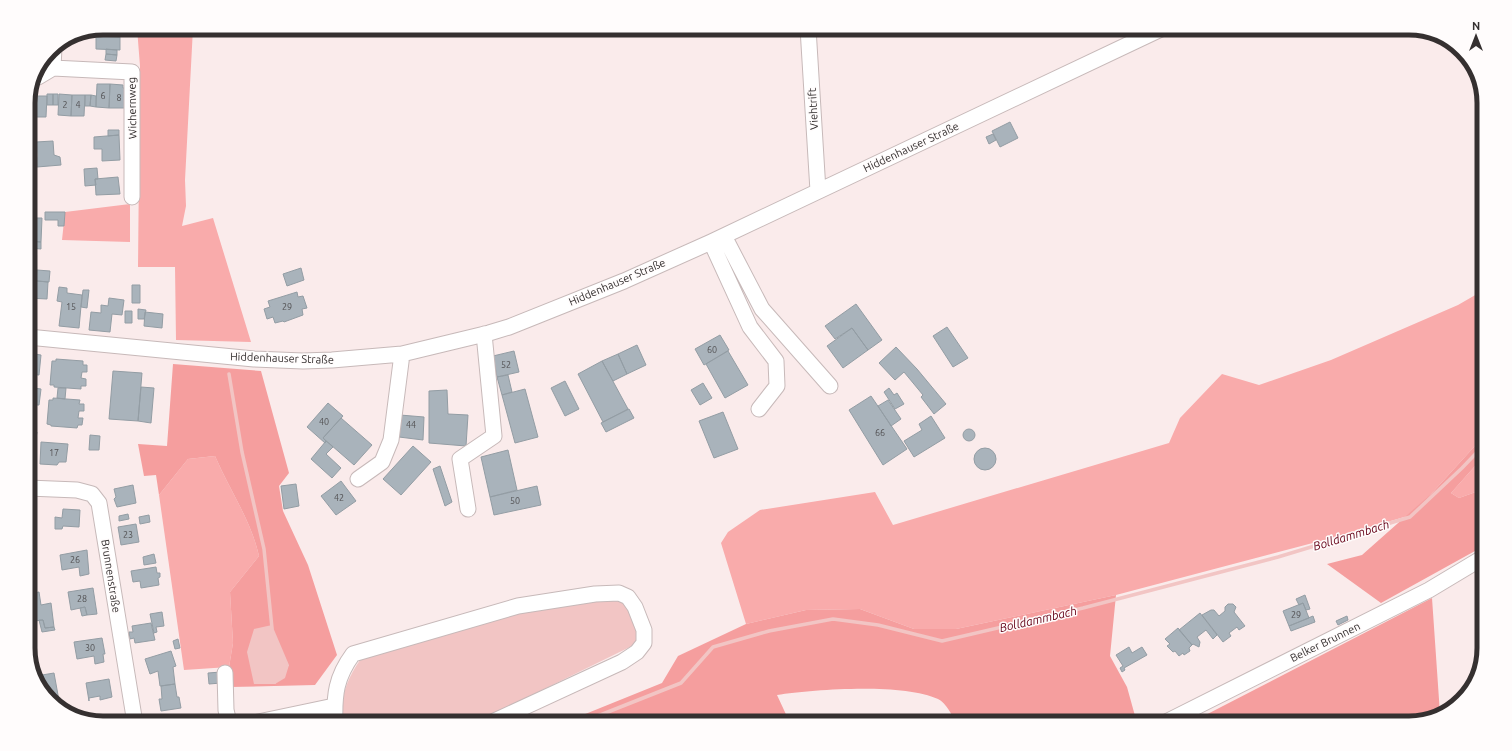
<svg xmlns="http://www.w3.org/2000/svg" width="1512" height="751" font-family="Ubuntu,sans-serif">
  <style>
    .green { fill: #f9abab }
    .forest { fill: #f59e9e; fill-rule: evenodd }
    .water { fill: #f2c5c4 }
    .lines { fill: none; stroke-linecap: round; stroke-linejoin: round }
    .stream { stroke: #f2c5c4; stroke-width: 3.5 }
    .building { fill: #a9b3bb; stroke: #939da4 }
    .minor-casing { stroke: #c7b9b9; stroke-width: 17 }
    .minor { stroke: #fff; stroke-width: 15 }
    .labels { text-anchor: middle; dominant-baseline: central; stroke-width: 3; stroke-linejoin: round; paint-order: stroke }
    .number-label { font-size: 9px; fill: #525153 }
    .street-label { font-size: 11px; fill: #353030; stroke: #fffcfc }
    .water-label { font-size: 12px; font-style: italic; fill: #650116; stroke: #fffcfc }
    .rim { fill: none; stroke: #353030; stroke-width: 5 }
  </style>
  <rect width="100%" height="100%" fill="#faebeb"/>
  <path class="green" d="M137,28H193L185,180L186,206L182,226L213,218L251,342L176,340L175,267H138L140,66Z
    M130,204V242L62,240L65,212Z
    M1484,290V436L1432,493L1408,516L1328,539L1116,595L956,629H914L860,609L806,610L746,624L721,543L728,532L760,510L875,492L893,525L1169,443L1180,418L1222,374L1259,385L1331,360L1458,305Z
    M215,456C229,489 251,520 259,556L230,592L233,643L229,667L184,670L159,495L188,459Z
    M1484,456V489L1459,498L1451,493Z"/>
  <path class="forest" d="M173,364L261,371L289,473L279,486L283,511L308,565L337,655L315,685L230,687L229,667L233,643L230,592L259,556C251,520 229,489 215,456L188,459L159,495L156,475L144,476L138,444L167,446ZM289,665L275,684H254Z
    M1484,436V456L1451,493L1459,498L1484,489V546L1381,603L1327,564L1362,555L1432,493Z
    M1116,595L1110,656L1127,687L1137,723H956C952,715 946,703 938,699C904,683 815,689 777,695L790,723H563L662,683L678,656L746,624L806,610L860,609L914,629H956Z
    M1432,598L1440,714L1409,723H1190Z"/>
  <path class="water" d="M618,598L629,606L637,631L636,644L475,723H343C339,699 347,679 360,660L498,616L558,605Z
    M272,625L289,665L285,678L275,684H254L247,652L254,629Z"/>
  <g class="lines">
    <path class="stream" d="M229,374L242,452L264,549L272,628
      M580,723L681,683L713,647L769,631L833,619L878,625L942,641L1083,608L1278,557L1410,517L1462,468L1484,445"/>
  </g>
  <path class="building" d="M103,28H121L120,37L96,36L97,29Z
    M96,36L120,37V50L96,49Z
    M106,49L117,50V55L106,54Z
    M106,54L117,55L116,61L105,60Z
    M97,84H110L109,108L96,107Z
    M110,84L123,85V88H128L127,108H109Z
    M47,94H53V105H47Z
    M53,94H58V105H53Z
    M59,94L72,95L71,116L58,115Z
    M72,95H85L84,116H71Z
    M85,95H91L90,106H85Z
    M91,95L96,96V107L90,106Z
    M29,96H34L33,117H28Z
    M34,96H47L46,117H33Z
    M1010,122L1018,138L1000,147L992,131Z
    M108,130H119V135L108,136Z
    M993,134L996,140L989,144L986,137Z
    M119,135L120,160L102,161V149H94V137Z
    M53,141L54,155L60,157L61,165L37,167L36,142Z
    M97,168L98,179H95L96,185L85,186L84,169Z
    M118,177L120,194L96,195L95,179Z
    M45,212H65L64,226H58V220H45Z
    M28,218H42L41,242L28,241Z
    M30,241L41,242V249L30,248Z
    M301,268L304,280L287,286L283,274Z
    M37,270L50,271L49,282L36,281Z
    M28,280L48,282L47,299L28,298Z
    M132,285H140V303H132Z
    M59,287L67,288V293L82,295L79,328L59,326L62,302L57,301Z
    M83,290H89L87,308L81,307Z
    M297,292L298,297L303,296L307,308L302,309L303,315L284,322L283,321L275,323L273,317L267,319L264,309L270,307L268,301Z
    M109,298L124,300L122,315L112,314L110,332L89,330L91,312L101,313V305L108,306Z
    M856,304L882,340L868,350L852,328L835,339L825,326Z
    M138,309L146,310L144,319H138Z
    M125,311H132V323H125Z
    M145,312L163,314L162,328L144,326Z
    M947,327L968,358L953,367L933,336Z
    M852,328L868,350L843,368L827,346Z
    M720,335L729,350L704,365L695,349Z
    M637,345L646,365L627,374L618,354Z
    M896,347L917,369L946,404L934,414L921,397L923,395L904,372L895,380L879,363Z
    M514,351L519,372L497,377L493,356Z
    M728,351L748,385L725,398L706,364Z
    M28,353L41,355L39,375L28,374Z
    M618,354L627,374L613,381L602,361Z
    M56,359L83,361V365H87V372H82L81,378L86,379V386H81V389L54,387V385H50L52,361H56Z
    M602,361L628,409L603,422L578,374Z
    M113,371L142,373L138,421L109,419Z
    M508,375L512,392L502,395L497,377Z
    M565,381L579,409L565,416L551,388Z
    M703,383L712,398L700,405L691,390Z
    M141,387L154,388L151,423L138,421Z
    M34,388L41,389L39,405H32Z
    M58,388H66L65,399L57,398Z
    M889,388L894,395L897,393L904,404L895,409L884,392Z
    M525,389L538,437L515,443L502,395Z
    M447,390L448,414L468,415L466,446L429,443V391Z
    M871,396L907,449L883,465L849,410Z
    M53,398L80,400L79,404H84V411H79L78,418H83L82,425H78L77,428L51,426V425L47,424L49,400H53Z
    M888,400L901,419L891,426L878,406Z
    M328,403L343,416L323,438L326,441L325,443L307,427Z
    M629,409L634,418L606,432L601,423Z
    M723,412L738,449L714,458L699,421Z
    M400,415L424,417L423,440L399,437Z
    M931,416L945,438L914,457L904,441L922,430L919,424Z
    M341,418L372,445L354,465L323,438Z
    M28,426L34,427L33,432H37L36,438H33L32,441H28Z
    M963 435a6 6 0 1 1 12 0a6 6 0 1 1-12 0Z
    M90,435L100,436L99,450H89Z
    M326,441L333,447L326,454L341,468L332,478L311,459Z
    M41,442L68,444L66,462H59L57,465L40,464Z
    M413,446L431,462L401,495L383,479Z
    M974 459a11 11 0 1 1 22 0a11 11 0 1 1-22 0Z
    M508,450L517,490L490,497L481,457Z
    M440,466L452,502L445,506L433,469Z
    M341,481L356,501L336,515L321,496Z
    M296,484L299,506L284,509L281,486Z
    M133,485L136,503L117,507L114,499L116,497L114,489Z
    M537,486L541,505L494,515L490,497Z
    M63,509L80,510L79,527L63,526L62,529H55V517L62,518Z
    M128,514L129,519L119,521V516Z
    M149,515L150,522L140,524L139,517Z
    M136,524L139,542L121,545L118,527Z
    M87,550L89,574L80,576L79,567L62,570L60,555Z
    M154,554L156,563L144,565L143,557Z
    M156,567L157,573H160V577L158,578L159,585L141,588L140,581L133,582L131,571Z
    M93,588L97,614L87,615L85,607L71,610L68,592Z
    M39,592L41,605L51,603L54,627L45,628L43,620L34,621L31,607L28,608V594Z
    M1305,595L1310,609L1306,610L1303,603L1299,605L1296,599Z
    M1303,603L1309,618L1289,626L1283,611Z
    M1228,604H1233L1236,607L1234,612L1245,626L1239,630L1237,627L1229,633L1231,636L1223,642L1202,615L1211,610H1214L1219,616L1225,611V607Z
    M85,607L87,615L82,616L80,608Z
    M162,612L164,626L156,627L157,632L154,633L150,614Z
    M1200,613L1217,635L1213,639L1206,630L1197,637L1200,642L1199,647L1193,644L1192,645L1179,630Z
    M1313,616L1315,622L1291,631L1289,626Z
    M1347,616L1348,620L1338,625L1336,621Z
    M39,620H43L45,628L54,627L55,630L42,632Z
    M151,623L155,640L135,643L134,638L130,639L129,632H133L132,626Z
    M1178,628L1192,645L1189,648L1190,651L1184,655L1183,653L1179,656L1175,651L1173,652L1167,646L1170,644L1165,639Z
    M102,638L105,654H103L104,662L95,664L94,656L77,659L74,642Z
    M178,639L180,648L175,649L173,641Z
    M1129,647L1132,653L1142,647L1147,655L1124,668L1125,670L1122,672L1120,668L1123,666L1116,655Z
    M171,651L176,666L173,667L175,684L160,686L158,671L150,674L145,659Z
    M221,672V683L209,684L208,673Z
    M54,673L60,706L41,690L36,676Z
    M109,679L112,697L100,700V696L89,698V701L86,683Z
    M175,684L177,697H179L181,708L161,711L159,699H162L161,686Z"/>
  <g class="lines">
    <g class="minor-casing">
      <path id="minor" d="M808,28L818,191
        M53,68L132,72V197
        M38,77L53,68L54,47
        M28,157L29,155
        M724,236L762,309L830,386
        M711,242L750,327L776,361L777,386L759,409
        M28,337L254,359L303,361L332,360L402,354L489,333L509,327L624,281L711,242L1163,28
        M358,479L382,462L391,440L402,354
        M28,488L77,490L92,494L99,503L135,723
        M468,509L460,459L494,436L484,334
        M225,673L226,710L229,723
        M254,723L334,706
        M335,723C334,695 336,677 353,654L518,606L595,594L619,593L628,597L635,607L644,630V643L637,652L622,662L490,723
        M1164,723L1429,590L1484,557"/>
    </g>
    <use href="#minor" class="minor"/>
  </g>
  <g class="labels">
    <g class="number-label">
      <text x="103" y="96">6</text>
      <text x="119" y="98">8</text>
      <text x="65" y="105">2</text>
      <text x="78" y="105">4</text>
      <text x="71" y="307">15</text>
      <text x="287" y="307">29</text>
      <text x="712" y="350">60</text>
      <text x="506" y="365">52</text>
      <text x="324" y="422">40</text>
      <text x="411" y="425">44</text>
      <text x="880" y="433">66</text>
      <text x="54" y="453">17</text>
      <text x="339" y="498">42</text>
      <text x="515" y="501">50</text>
      <text x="128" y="535">23</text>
      <text x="75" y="560">26</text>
      <text x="82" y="599">28</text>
      <text x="1296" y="615">29</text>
      <text x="90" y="648">30</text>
    </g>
    <g class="street-label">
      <text transform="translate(132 108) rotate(-91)">Wichernweg</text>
      <text transform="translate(813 109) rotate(-93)">Viehtrift</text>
      <text transform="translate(911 147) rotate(-25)">Hiddenhauser Straße</text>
      <text transform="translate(617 282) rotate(-23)">Hiddenhauser Straße</text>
      <text transform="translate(282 358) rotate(2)">Hiddenhauser Straße</text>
      <text transform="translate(111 576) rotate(81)">Brunnenstraße</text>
      <text transform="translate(1325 642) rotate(-26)">Belker Brunnen</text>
    </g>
    <g class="water-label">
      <text transform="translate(1351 535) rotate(-17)">Bolldammbach</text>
      <text transform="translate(1038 619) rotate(-13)">Bolldammbach</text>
    </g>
  </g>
  <path d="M0 0H1512V751H0ZM103 35H1409A68 68 0 0 1 1477 103V648A68 68 0 0 1 1409 716H103A68 68 0 0 1 35 648V103A68 68 0 0 1 103 35Z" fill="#fffcfc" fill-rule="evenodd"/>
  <path class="rim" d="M103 35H1409A68 68 0 0 1 1477 103V648A68 68 0 0 1 1409 716H103A68 68 0 0 1 35 648V103A68 68 0 0 1 103 35Z"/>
  <g transform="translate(1476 36)" stroke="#fffcfc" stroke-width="3" paint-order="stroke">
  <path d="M0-3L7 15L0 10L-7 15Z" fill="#353030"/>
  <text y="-6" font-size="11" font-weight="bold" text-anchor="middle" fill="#353030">N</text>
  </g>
</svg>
